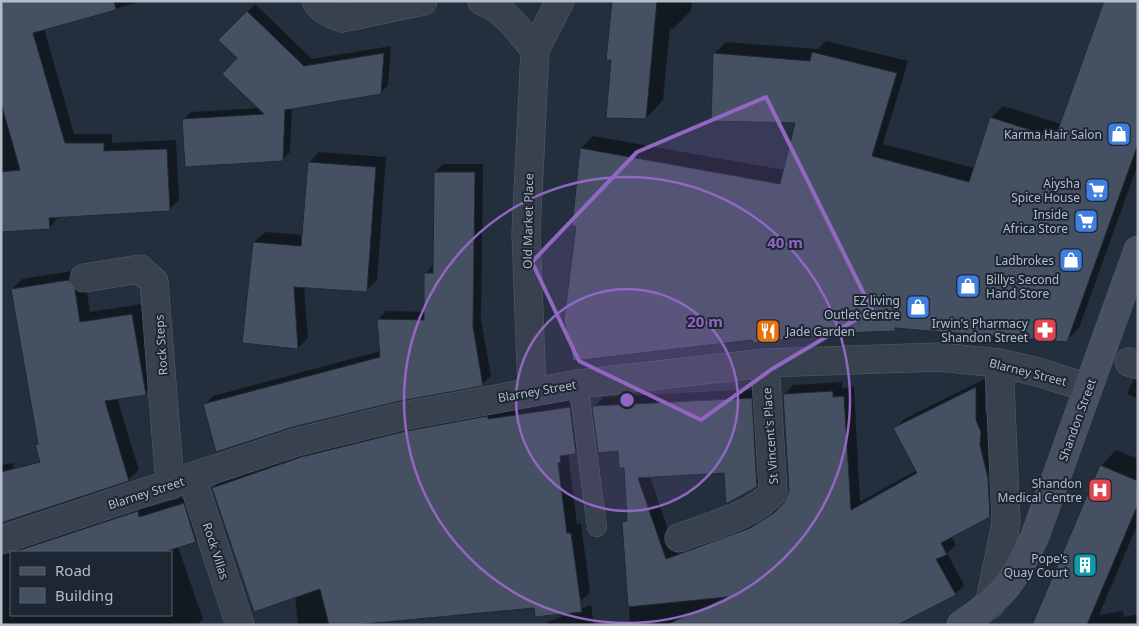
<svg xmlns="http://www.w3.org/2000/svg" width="1139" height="626" font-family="'Noto Sans',sans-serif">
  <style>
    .shadow { fill: #0007; fill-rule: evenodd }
    .building { fill: #455162; stroke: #1f2835 }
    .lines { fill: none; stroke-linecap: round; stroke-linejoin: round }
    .lane-casing { stroke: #565f6c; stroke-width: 20 }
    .street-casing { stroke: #565f6c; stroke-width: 29 }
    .secondary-casing { stroke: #565f6c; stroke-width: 29 }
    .lane { stroke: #38414e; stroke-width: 19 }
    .street { stroke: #38414e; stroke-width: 28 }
    .secondary { stroke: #465061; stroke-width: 28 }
    .marked { fill: #9266c3; fill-opacity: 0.2; stroke: #9266c3; stroke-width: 4; stroke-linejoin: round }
    .ring { fill: none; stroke: #9266c3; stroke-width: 2.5 }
    .labels { text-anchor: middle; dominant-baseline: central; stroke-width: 4; stroke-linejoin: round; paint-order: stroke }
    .poi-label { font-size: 12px; fill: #b4bcc9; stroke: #1d2633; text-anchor: end }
    .street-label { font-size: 12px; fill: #b4bcc9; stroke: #1d2633 }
    .centre { fill: #9266c3; stroke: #1d2633; stroke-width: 2.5 }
    .ring-label { font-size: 15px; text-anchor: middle; font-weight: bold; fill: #9266c3; stroke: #1d2633; stroke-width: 4; stroke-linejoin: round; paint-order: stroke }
  </style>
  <rect width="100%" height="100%" fill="#242f3e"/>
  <path class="shadow" d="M29,1H142L44,29L74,134H112V143L176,140L179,200L170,209L59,216L50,227L1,231V37Z
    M614,1H692L691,11L673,29L670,28L663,100L646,118Z
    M1138,1V164L1079,328L1067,340L899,328L896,330L844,332L843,330L841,332L578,225L581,148L593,136L784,170L796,122L714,54L726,42L818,49L826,41L908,61L883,144L974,168L991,118L1003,106L1061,124Z
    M255,4L312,59L391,46L388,85L381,93L292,107L290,152L283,159L183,120L191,112L259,108L238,58L220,40Z
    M319,152L386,157L377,280L367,290L304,287L308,338L298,348L254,242L265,232L303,235L309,163Z
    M443,164H483L481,320L491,376L482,384L204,405L213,396L381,351L378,320L386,311L425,312L426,273L434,264L435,172Z
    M79,270L85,280L90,312L142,304L155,383L145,393L117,398L139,470L128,480L1,522V465L13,463L15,472L41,461L36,446L39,443L12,289L22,279Z
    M1138,375V399L1127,394L1133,380Z
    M985,379V410L990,422L999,507L989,516L951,536L956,545L947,553L964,585L955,594L894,625H630L624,522L628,518L625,467L619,450L594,407L603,397L761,389L766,475L754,487L725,472L650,476L675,551L761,519L786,503L790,491L784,394L793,385L842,382V388L854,387L860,502L917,470L895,428L904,419Z
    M580,398L586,443L575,453L568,454L577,524L581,523L590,592L580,602L377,621V625H298L295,596L213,488L223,478L236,473L418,421Z
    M1116,450L1138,459V523L1099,615L1123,611L1124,617L1138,614V625H1033L1101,466Z
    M194,494L206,530L196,541L178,547L203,619L197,625H1V542L148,502L150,507ZM11,552H171V615H11Z
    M591,605L594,625H546L548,622Z"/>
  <path class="building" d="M1,1H114L116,10L33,33L65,143H104V151L167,149L170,211L49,218L50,229L1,232V172L20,170L1,103Z
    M612,1H657L646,119L606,118L611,60H606Z
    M1104,1H1138V144L1067,342L894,328L897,331L843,333L841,330V333L753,343L752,340L573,361L564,320L576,226L572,227L580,148L780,184L795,123L711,121L713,53L810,61L812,52L897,73L872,156L969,182L990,117L1055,138Z
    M247,11L304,66L384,53L381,94L285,110L283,161L185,167L182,119L264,114L222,74L237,58L218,40Z
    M308,162L376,167L367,292L294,287L298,349L242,343L253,242L301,246Z
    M434,172H475L473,327L483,386L400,401L293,427L216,452L203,404L380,357L377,319L424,320V273H433Z
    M69,280L75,290L80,322L132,314L146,395L105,401L129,481L1,523V472L40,462L35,445L38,444L11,289Z
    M976,387V420L981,432L980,445L988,478L990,517L941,543L947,555L936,559L956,595L897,625H666L727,597L628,607L622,522L627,521L624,468H619L618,451L598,453L592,406L752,398L757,486L755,488L726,504L724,473L638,478L666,559L750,528L774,513L784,503L789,491L783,394L833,391V397L844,396L851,510L917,473L893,428Z
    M570,407L576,454L560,456L561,462L558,463L567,533H571L582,612L535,617L534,608L354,625H329L320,589L254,612L212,488L301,457L406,431L488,416V419Z
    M1100,465L1138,481V504L1087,625H1032Z
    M184,503L196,542L164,552H14L138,511L139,517Z"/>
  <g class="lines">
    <g class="lane-casing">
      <path id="lane" d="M578,384L597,527"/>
    </g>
    <g class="street-casing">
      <path id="street" d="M316,1C323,11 331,14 342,18L423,1
        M482,1C505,9 520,32 535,50
        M84,278L140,269L154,282L170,485
        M1129,362L1138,365
        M532,391L526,233L535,50L560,1
        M192,478L240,625
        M679,538C706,527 756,515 773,492L765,363
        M1,540L297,442L403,416L578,384L765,363L939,357L999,363L1038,372L1088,388
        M989,606L1006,523L999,363"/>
    </g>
    <g class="secondary-casing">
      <path id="secondary" d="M961,625C1004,596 1013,582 1035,536L1138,250"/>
    </g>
    <use href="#lane" class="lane"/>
    <use href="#street" class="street"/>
    <use href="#secondary" class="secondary"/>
  </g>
  <path class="marked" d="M766,97L872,310L772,369L701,420L579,361L532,262L637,152Z"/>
  <circle cx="627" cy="400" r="111" fill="#9266c3" fill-opacity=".12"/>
  <g class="ring">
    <circle cx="627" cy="400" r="111"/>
    <circle cx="627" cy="400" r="223"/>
  </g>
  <defs>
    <g id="shop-square" transform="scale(1.25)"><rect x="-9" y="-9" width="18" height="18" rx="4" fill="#3f7fe0" stroke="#1d2633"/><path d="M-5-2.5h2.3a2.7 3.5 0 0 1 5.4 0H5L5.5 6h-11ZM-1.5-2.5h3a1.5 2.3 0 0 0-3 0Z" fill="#fff"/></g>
    <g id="supermarket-square" transform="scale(1.25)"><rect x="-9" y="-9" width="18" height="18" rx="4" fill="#3f7fe0" stroke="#1d2633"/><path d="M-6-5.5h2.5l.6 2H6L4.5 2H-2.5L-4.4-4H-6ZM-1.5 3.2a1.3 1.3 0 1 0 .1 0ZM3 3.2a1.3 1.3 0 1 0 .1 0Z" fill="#fff"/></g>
    <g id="pharmacy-square" transform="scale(1.25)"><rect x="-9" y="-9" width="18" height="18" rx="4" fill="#e0444e" stroke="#1d2633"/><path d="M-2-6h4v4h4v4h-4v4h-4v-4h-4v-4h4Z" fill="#fff"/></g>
    <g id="restaurant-square" transform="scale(1.25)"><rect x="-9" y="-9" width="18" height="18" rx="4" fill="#e8710a" stroke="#1d2633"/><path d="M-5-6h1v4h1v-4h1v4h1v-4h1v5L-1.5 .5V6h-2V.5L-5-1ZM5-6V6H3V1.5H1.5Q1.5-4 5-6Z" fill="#fff"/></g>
    <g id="hospital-square" transform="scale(1.25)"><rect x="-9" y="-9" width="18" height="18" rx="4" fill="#e0444e" stroke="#1d2633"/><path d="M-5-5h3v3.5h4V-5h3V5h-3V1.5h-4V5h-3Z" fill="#fff"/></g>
    <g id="building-square" transform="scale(1.25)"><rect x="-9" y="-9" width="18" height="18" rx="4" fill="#0f9aa8" stroke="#1d2633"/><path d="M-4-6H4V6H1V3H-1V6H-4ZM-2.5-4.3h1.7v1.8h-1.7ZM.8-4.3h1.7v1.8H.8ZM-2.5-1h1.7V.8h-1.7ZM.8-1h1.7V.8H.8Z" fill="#fff"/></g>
  </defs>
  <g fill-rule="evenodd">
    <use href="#shop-square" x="1119" y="134"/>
    <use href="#supermarket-square" x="1097" y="190"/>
    <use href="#supermarket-square" x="1086" y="221"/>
    <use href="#shop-square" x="1071" y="260"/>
    <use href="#shop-square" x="968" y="286"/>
    <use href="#shop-square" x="918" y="307"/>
    <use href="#pharmacy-square" x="1045" y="330"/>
    <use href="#restaurant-square" x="768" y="331"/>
    <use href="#hospital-square" x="1100" y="490"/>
    <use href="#building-square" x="1085" y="565"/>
  </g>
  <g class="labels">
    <g class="poi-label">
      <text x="1102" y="134">Karma Hair Salon</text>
      <text x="1080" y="183">Aiysha<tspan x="1080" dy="14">Spice House</tspan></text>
      <text x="1068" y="214">Inside<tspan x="1068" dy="14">Africa Store</tspan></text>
      <text x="1054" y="260">Ladbrokes</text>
      <text x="986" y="279" text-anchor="start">Billys Second<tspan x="986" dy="14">Hand Store</tspan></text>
      <text x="900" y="300">EZ living<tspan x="900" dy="14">Outlet Centre</tspan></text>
      <text x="1028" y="323">Irwin's Pharmacy<tspan x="1028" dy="14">Shandon Street</tspan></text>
      <text x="786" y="331" text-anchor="start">Jade Garden</text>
      <text x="1082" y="483">Shandon<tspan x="1082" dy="14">Medical Centre</tspan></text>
      <text x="1068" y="558">Pope's<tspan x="1068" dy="14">Quay Court</tspan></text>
    </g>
    <g class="street-label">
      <text transform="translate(528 221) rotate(-89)">Old Market Place</text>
      <text transform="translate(161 345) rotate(-94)">Rock Steps</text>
      <text transform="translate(1028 372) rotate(14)">Blarney Street</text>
      <text transform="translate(537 391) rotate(-10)">Blarney Street</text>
      <text transform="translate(1077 420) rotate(-70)">Shandon Street</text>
      <text transform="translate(770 436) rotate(-94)">St Vincent's Place</text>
      <text transform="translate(146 493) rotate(-18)">Blarney Street</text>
      <text transform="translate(216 551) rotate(72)">Rock Villas</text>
    </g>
  </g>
  <circle cx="627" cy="400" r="8" class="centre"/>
  <g class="ring-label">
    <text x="785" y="248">40 m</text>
    <text x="705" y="327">20 m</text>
  </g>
  <rect width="1139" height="626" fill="none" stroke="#b4bcc9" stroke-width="5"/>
  <rect x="10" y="551" width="162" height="65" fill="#1d2633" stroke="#59626f"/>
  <rect x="20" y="567" width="25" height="8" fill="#465061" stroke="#59626f"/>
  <text x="55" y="576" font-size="15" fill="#b4bcc9">Road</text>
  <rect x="20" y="588" width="25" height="15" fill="#455162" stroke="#59626f"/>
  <text x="55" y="601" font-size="15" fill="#b4bcc9">Building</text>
</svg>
